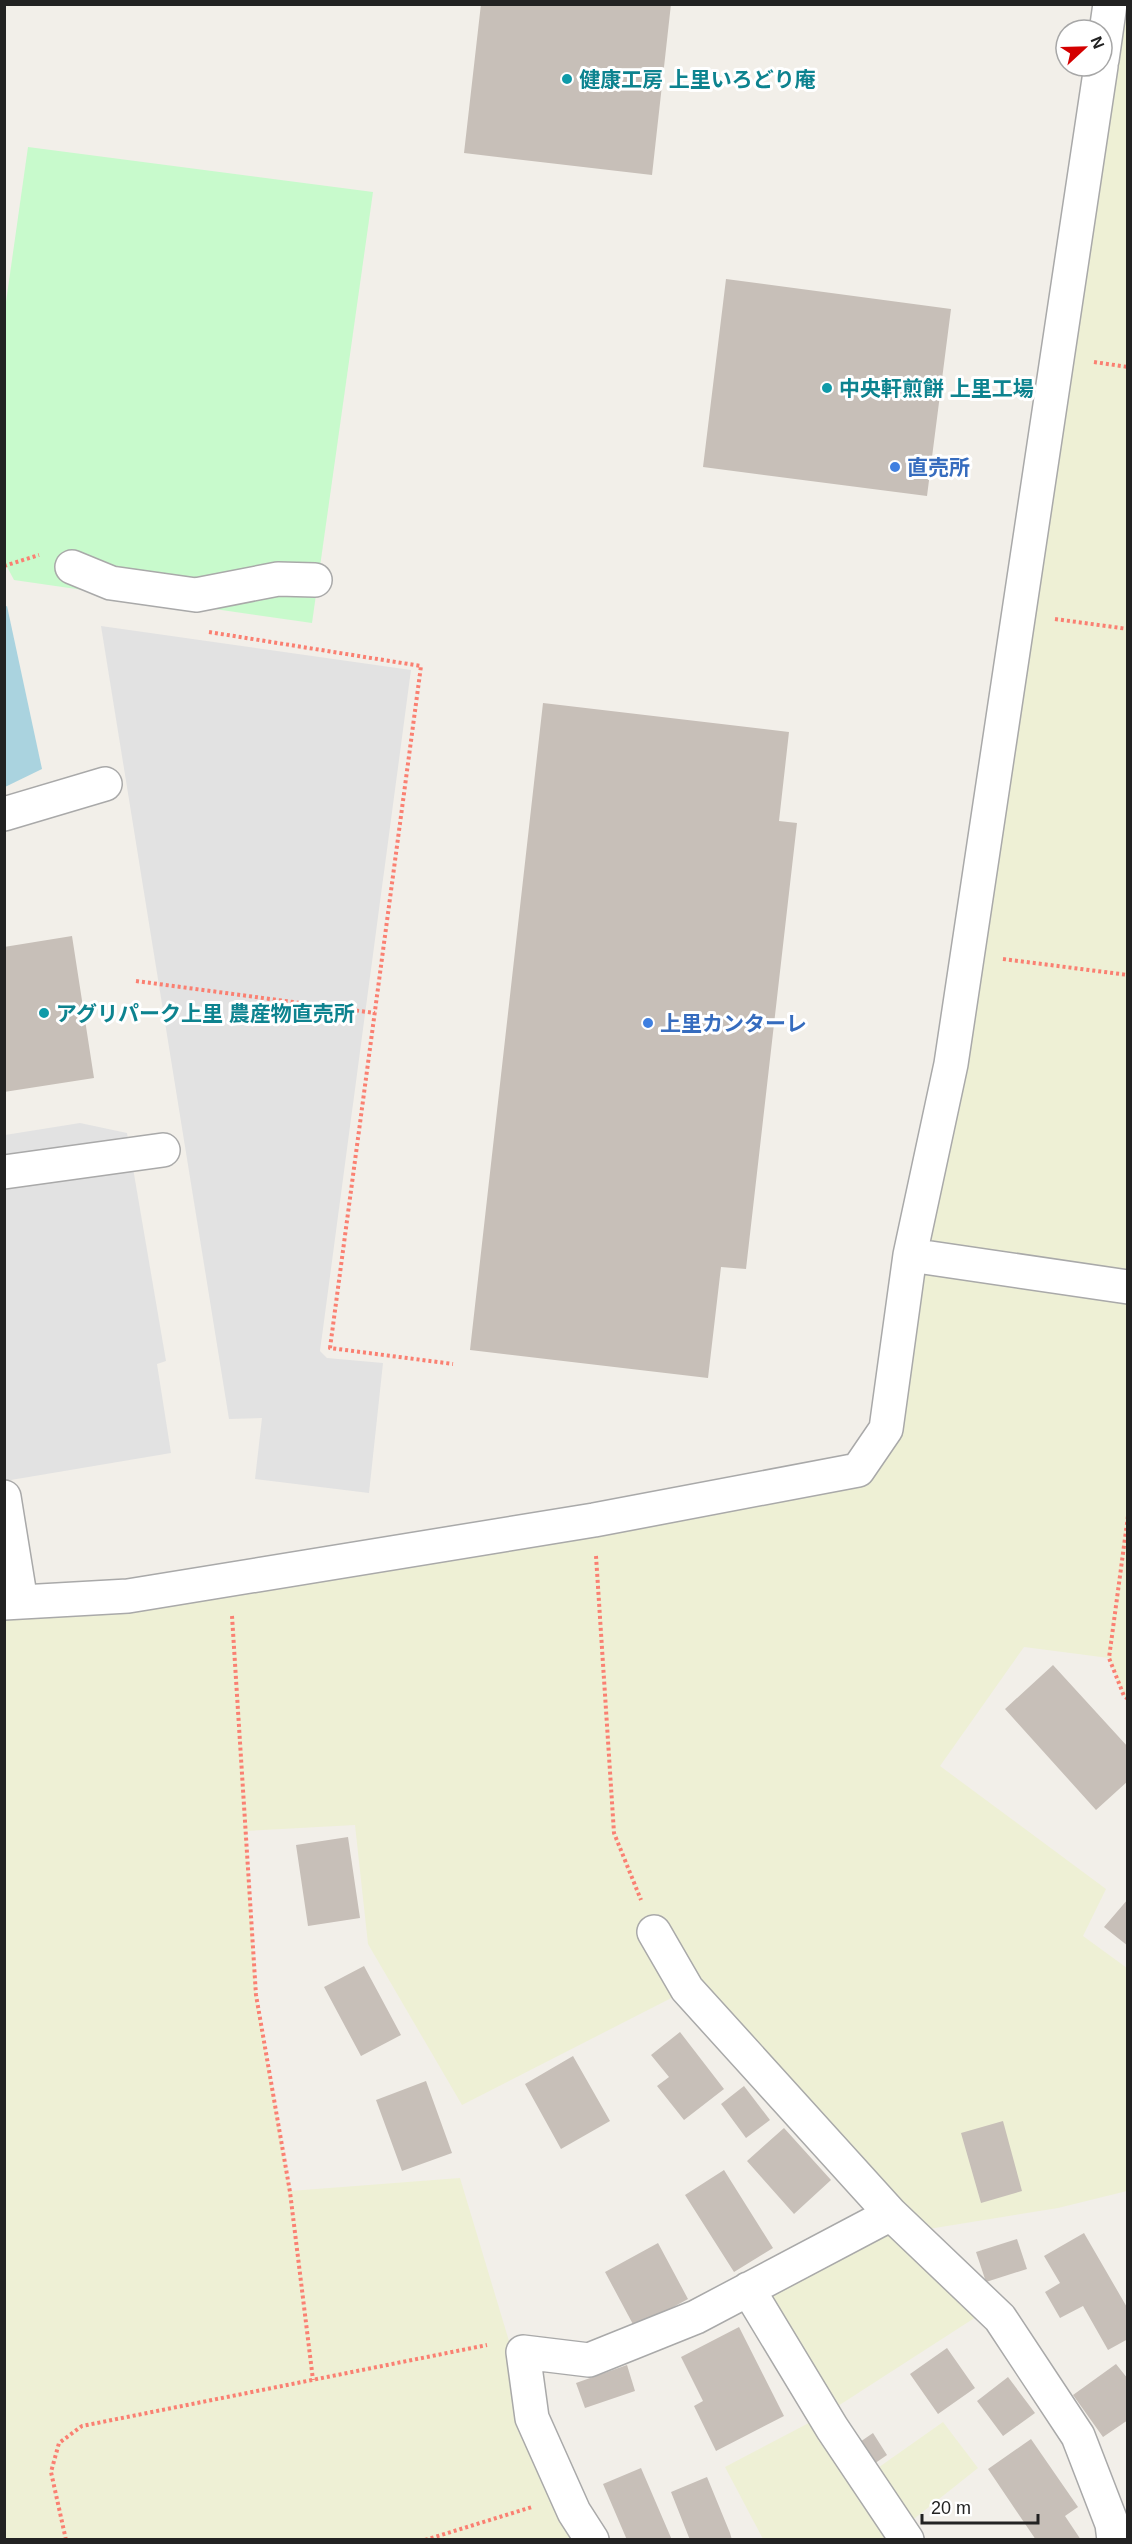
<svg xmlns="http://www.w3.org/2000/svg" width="1132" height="2544" font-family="Arial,'Noto Sans JP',sans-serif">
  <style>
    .farmland { fill: #eef0d5 }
    .park { fill: #c8facc }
    .parking { fill: #e2e2e2 }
    .water { fill: #aad3df }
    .building { fill: #c7bfb8 }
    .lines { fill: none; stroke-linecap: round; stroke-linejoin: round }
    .minor-casing { stroke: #a9a9a9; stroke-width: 36 }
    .path { stroke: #fa8072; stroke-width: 4; stroke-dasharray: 3 3; stroke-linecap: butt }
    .minor { stroke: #fff; stroke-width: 33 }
    .culture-dot { fill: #0f9aa8; stroke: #fff; stroke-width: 2 }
    .shop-dot { fill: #3f7fe0; stroke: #fff; stroke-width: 2 }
    .labels { text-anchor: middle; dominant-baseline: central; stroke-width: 6; stroke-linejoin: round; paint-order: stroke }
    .culture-label { font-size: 21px; font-weight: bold; fill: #0d838f; stroke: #fff; text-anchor: start }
    .shop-label { font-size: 21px; font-weight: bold; fill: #366cbe; stroke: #fff; text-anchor: start }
  </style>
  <rect width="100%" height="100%" fill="#f2efe9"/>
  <path class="farmland" d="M1110,5H1127V1699L1124,1696L1109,1658L1024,1647L940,1766L1106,1889L1083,1936L1127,1968V2191L1058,2208L910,2232L990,2308L824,2415L865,2477L943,2422L978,2468L900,2530L907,2539H763L725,2467L824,2415L748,2289L890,2214L687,1990L462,2105L368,1944L355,1825L246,1831L256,1995L290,2191L460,2178L509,2341L523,2352L592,2539L5,2540V1603L858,1469L886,1429Z"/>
  <path class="park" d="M28,147L373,192L312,623L14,580L5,563L4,316Z"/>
  <path class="parking" d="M101,626L411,670L320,1351L327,1358L383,1363L369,1493L255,1479L262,1418L229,1419Z
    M80,1123L127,1133L166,1361L157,1364L171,1453L5,1481V1135Z"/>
  <path class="water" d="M7,606L42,769L5,787L4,607Z"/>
  <path class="building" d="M481,4H671L652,175L464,153Z
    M726,279L951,309L927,496L703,467Z
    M543,703L789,732L779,821L797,823L746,1269L721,1267L708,1378L470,1350Z
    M72,936L94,1078L4,1092V947Z
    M1053,1665L1128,1747V1781L1096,1810L1005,1709Z
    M348,1837L360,1918L308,1926L296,1845Z
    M1128,1899V1946L1104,1927Z
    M364,1966L401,2035L361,2056L324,1987Z
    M680,2032L724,2089L684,2120L657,2086L669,2077L651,2055Z
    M573,2056L610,2121L561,2149L525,2084Z
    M426,2081L452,2153L402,2171L376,2100Z
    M744,2086L770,2120L746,2138L721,2104Z
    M1003,2121L1022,2191L981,2203L961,2133Z
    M784,2128L831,2180L794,2214L747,2161Z
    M724,2170L773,2248L734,2272L685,2195Z
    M1084,2233L1128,2309V2339L1108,2350L1083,2306L1060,2318L1045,2292L1060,2283L1044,2256Z
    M1017,2239L1027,2269L986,2282L976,2252Z
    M658,2243L688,2299L635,2328L605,2272Z
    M739,2327L784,2416L716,2451L694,2406L703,2401L681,2357Z
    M947,2348L975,2388L938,2414L910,2374Z
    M1116,2364L1128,2379V2420L1103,2437L1073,2395Z
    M627,2365L635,2391L585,2408L576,2383Z
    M1008,2377L1035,2413L1003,2436L977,2401Z
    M873,2433L887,2455L871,2466L857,2444Z
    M1031,2439L1078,2507L1065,2516L1081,2540H1036L988,2469Z
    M641,2468L672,2540H627L603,2484Z
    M707,2477L730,2533L732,2540H690L671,2492Z"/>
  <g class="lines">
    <g class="minor-casing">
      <path id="minor" d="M1102,60L1110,4
        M72,567L111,583L196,595L278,579L315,580
        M4,814L105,784
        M4,1172L163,1150
        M910,1255L1128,1287
        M4,1497L21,1602
        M4,1603L128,1596L594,1520L858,1470L886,1429L910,1255L951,1064L1101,66
        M891,2214L1000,2318L1078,2436L1112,2524L1114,2540
        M748,2289L832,2428L907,2540
        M592,2540L574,2512L532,2418L523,2352L589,2360L696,2317L891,2214L687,1989L654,1932"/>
    </g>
    <path class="path" d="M1094,362L1128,367
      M4,566L39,555
      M1055,619L1128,629
      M209,632L421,666L330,1348L453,1364
      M1003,959L1128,975
      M136,981L375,1013
      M1128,1516L1109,1658L1124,1696L1128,1699
      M596,1556L614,1833L641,1900
      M232,1616L256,1995L290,2192L313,2380
      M66,2540L51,2472L59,2443L82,2426L487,2345
      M425,2540L532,2507"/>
    <use href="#minor" class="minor"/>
  </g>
  <g class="culture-dot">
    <circle cx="567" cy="79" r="6"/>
    <circle cx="827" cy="388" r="6"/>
    <circle cx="44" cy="1013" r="6"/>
  </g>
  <g class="shop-dot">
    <circle cx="895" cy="467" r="6"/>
    <circle cx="648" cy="1023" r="6"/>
  </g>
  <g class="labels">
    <g class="culture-label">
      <text x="579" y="79">健康工房 上里いろどり庵</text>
      <text x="839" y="388">中央軒煎餅 上里工場</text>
      <text x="56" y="1013">アグリパーク上里 農産物直売所</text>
    </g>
    <g class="shop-label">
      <text x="907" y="467">直売所</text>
      <text x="660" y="1023">上里カンターレ</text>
    </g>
  </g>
  <rect width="1132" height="2544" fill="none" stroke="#222222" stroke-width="12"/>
  <g transform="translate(1084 48) rotate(68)"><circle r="28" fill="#ffffff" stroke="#a7a7a7" stroke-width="1.5"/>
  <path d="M0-4.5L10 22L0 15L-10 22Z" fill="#d40000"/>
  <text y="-9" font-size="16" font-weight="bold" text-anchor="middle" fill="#222222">N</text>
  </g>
  <path d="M922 2514v9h116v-9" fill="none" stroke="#222222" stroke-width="3"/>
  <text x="931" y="2514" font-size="18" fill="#222222" stroke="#ffffff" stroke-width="4.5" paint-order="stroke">20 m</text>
</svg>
